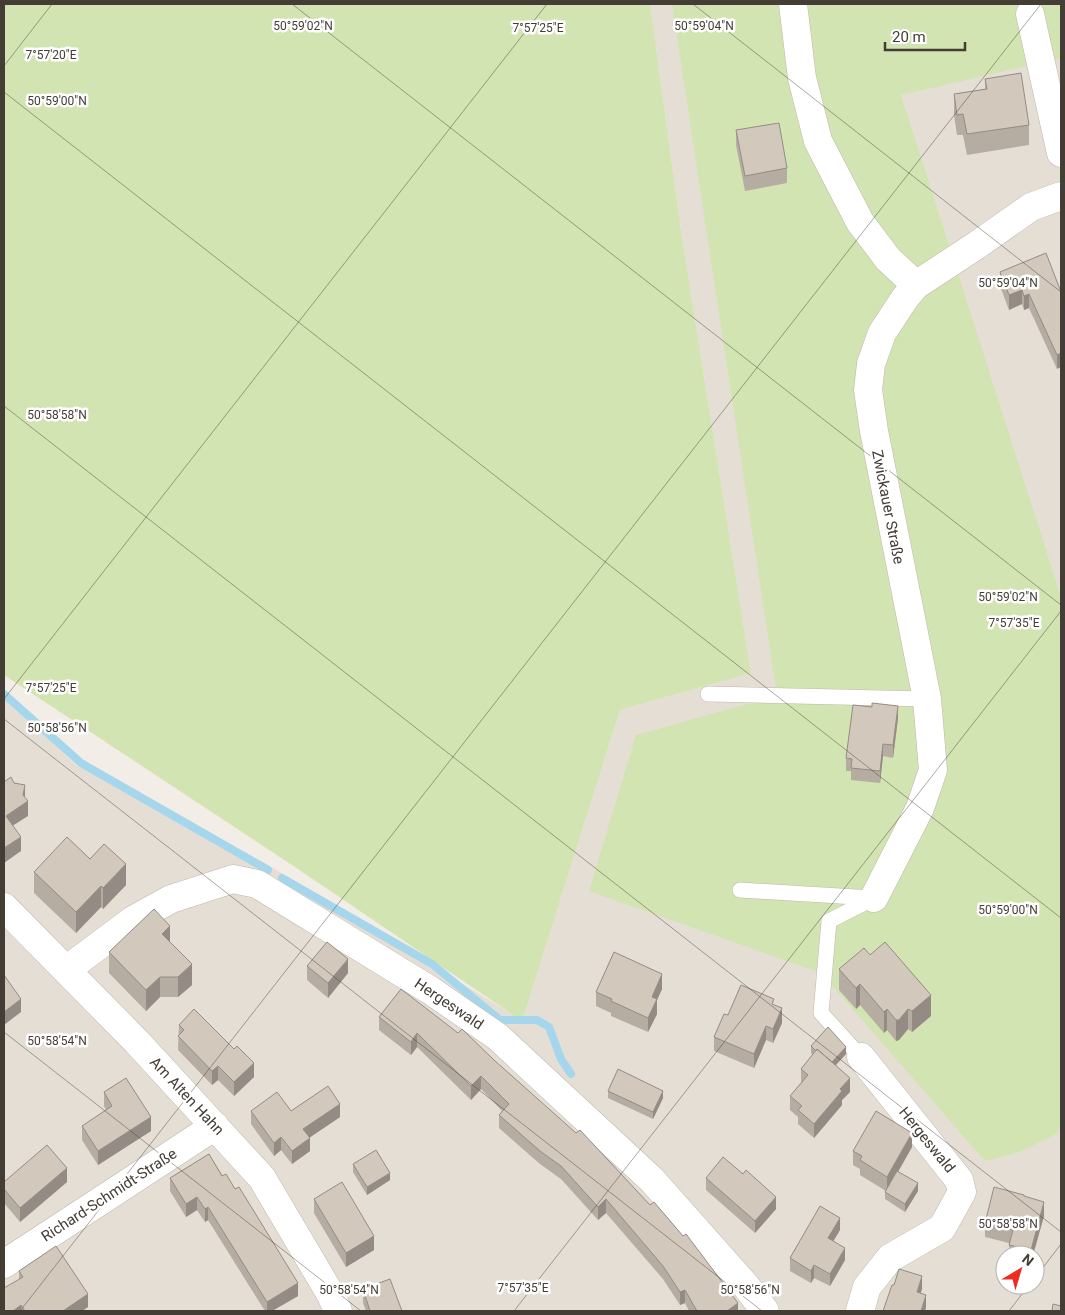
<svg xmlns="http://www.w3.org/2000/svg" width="1065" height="1315" font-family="Roboto,sans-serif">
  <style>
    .residential { fill: #e5ded5; fill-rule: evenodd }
    .green { fill: #d2e4b1 }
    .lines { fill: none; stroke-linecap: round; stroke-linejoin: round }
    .stream { stroke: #a6d6eb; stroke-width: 8 }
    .lane-casing { stroke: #c0b7ac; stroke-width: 16 }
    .street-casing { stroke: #c0b7ac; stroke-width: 29 }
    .lane { stroke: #fff; stroke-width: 15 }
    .street { stroke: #fff; stroke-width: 28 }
    .wall { fill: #b5aca2 }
    .shaded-wall { fill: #948c84 }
    .building { fill: #d3c8bc; stroke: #948c84 }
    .ticks { fill: none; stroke: #443d36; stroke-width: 1; stroke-opacity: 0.45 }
    .labels { text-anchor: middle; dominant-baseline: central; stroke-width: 5; stroke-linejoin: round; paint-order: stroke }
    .street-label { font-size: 15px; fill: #443d36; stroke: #fff }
    .ticks-label { font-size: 12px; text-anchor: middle; fill: #443d36; stroke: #fff; stroke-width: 5; stroke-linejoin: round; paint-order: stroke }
  </style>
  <rect width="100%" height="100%" fill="#f2ede6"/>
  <path class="residential" d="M650,4H1061V1311H4V696L76,765L265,863L522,1020L620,710L751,673L681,231ZM1005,1255H1035V1285H1005Z"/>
  <path class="green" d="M4,4H650L681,231L751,673L620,710L522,1021L292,865L4,675Z
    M672,4H1061V58L901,95L1061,597V1120L1058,1133L1017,1153L985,1161L821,973L589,891L636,735L777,696Z"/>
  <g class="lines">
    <path class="stream" d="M4,694L81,763L268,870
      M282,878L432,964L500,1020H537L549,1027L561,1059L571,1074"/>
    <g class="lane-casing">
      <path id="lane" d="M708,694L927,699
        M740,890L872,898
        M861,1057L821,1013L829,921L874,898"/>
    </g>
    <g class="street-casing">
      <path id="street" d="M793,4L802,78L818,141L860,222L888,259L916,285
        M1030,14L1061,153
        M874,898L920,808L933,770L927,699L874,431L868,390L871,364L882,333L905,298L916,285L977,245L1031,207L1061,196
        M4,907L137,1042L262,1178L331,1295L338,1311
        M66,970L133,920L171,899L233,879L257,884L430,990L498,1037L652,1180L746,1286L765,1311
        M4,1264L215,1126
        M860,1311L867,1287L890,1258L942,1228L962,1192L959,1180L861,1057"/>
    </g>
    <use href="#lane" class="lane"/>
    <use href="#street" class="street"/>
  </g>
  <path class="wall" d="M985,79L1029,125V145L967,155L963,135H957L954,115V94L985,89Z
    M736,130L787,168V183L745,191L736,145Z
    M1000,272L1061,292L1057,369L1029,308L1024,310L1022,304L1009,310L1000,286Z
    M898,718L893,758L883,756L880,783L851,780V771H846V758Z
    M90,859L126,885L103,909L101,907L76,933L34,893V872Z
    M170,943L192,985L178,997H160L146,1011L109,973V952Z
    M870,955L931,1016L912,1032L908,1029L899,1040L896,1041L887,1030L884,1033L860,1005L856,1009L839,990V969Z
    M307,966L348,973L328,998L307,980Z
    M401,989L738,1311H689L685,1303L680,1305L663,1279L606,1213L598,1220L561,1179L540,1164L499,1128V1115L502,1111L481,1089L471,1100L417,1047L411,1055L379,1030V1017Z
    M662,989L657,1000V1014L648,1032L611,1016V1013L596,1006V992Z
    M774,1005L782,1023L773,1043L766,1040L754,1068L714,1051V1037L728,1015Z
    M179,1025L254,1077L234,1096L218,1080L212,1085L178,1050Z
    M811,1046L846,1054L836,1065L850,1092L842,1100V1105L814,1138L798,1124V1117L790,1110V1096L801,1083V1069L813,1055L811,1053Z
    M608,1091L663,1098L653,1119L608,1098Z
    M104,1092L151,1131L98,1165L82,1140V1126L106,1110L104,1106Z
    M251,1111H291L340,1117L309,1138L310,1151L292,1164L281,1150L274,1156L251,1124Z
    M912,1147L898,1172L918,1191L905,1212L885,1199V1192L886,1191L860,1175V1169L853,1165V1151Z
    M209,1154L298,1296L272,1311H265L208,1220L205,1222L197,1210L186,1217L170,1191V1178Z
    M353,1164L390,1180L367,1195L353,1172Z
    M706,1178L776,1209L755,1233L706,1190Z
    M4,1182H67L20,1222L4,1203Z
    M1024,1196L1044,1216L1033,1255H1009V1243L985,1237V1223Z
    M314,1199L374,1250L346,1267L314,1213Z
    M840,1230L833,1241L845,1260L830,1286L814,1278L811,1283L790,1271V1258Z
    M19,1271L88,1307L82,1311H4L19,1279Z
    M363,1289L402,1311H366L363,1303Z"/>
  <path class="shaded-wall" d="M1022,290V304L1009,310V295Z
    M1029,294V308L1024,310V296Z
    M1061,353V367L1057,369V355Z
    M898,706V718L893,758V745Z
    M883,744V756L880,783V771Z
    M25,785V799L28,801V816L6,830V816L23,795Z
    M21,837V851L4,863V848Z
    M126,864V885L103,909V888Z
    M101,886V907L76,933V912Z
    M170,926V946L162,934Z
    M348,959V973L328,998V983Z
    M192,964V985L178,997V977Z
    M662,974V989L657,1000V1014L648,1032V1018L652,997Z
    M160,977V997L146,1011V990Z
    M860,984V1005L856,1009V988Z
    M931,995V1016L912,1032V1011Z
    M21,999V1012L4,1025V1012Z
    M782,1008V1023L773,1043V1029Z
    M887,1009V1030L884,1033V1012Z
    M908,1009V1029L899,1040L896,1041V1020Z
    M766,1026V1040L754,1068V1054Z
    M417,1033V1047L411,1055V1042Z
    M846,1047V1054L831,1070V1063Z
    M254,1063V1077L234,1096V1082Z
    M218,1066V1080L212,1085V1071Z
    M481,1076V1089L471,1100V1086Z
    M850,1078V1092L842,1100V1105L814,1138V1124L840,1089Z
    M663,1091V1098L653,1119V1112Z
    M340,1104V1117L303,1142V1129Z
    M151,1117V1131L98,1165V1151Z
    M912,1133V1147L887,1191V1177Z
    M281,1137V1150L274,1156V1143Z
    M310,1138V1151L292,1164V1151Z
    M67,1168V1182L20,1222V1208Z
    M390,1173V1180L367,1195V1187Z
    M918,1183V1191L905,1212V1204Z
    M197,1197V1210L186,1217V1204Z
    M776,1197V1209L755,1233V1221Z
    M606,1199V1213L598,1220V1207Z
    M1044,1202V1216L1033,1255H1031V1250Z
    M208,1207V1220L205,1222V1209Z
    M840,1218V1230L828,1250V1238Z
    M374,1236V1250L346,1267V1253Z
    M845,1248V1260L830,1286V1274Z
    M814,1265V1278L811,1283V1271Z
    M922,1276V1289L917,1305V1292Z
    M298,1283V1296L272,1311H267V1302Z
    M685,1290V1303L680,1305V1292Z
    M88,1294V1307L82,1311H63Z
    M926,1295V1308L925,1311H921Z
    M738,1303V1311H727Z
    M21,1305V1311H13Z"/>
  <path class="building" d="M1021,73L1029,125L967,134L963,114L957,115L954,94L987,89L985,79Z
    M779,123L787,168L745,176L736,130Z
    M1046,253L1061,292V353L1057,355L1029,294L1024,296L1022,290L1009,295L1000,272Z
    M872,703L898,706L893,745L883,744L880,771L851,768L852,759L846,758L853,705L872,707Z
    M11,777L14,783L25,785L23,795L28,801L6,816L21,837L4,848V782Z
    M67,837L90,859L104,844L126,864L103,888L101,886L76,912L34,872Z
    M154,909L170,926L162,934L192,964L178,977H160L146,990L109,952Z
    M327,942L348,959L328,983L307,966Z
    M885,942L931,995L912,1011L908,1009L899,1020H896L887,1009L884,1012L860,984L856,988L839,969L864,948L870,955Z
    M614,952L662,974L652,997L657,999L648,1018L611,1001L612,999L596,992Z
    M4,975L21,999L4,1012Z
    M741,985L774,999L772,1004L782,1008L773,1029L766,1026L754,1054L714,1037L724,1014L728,1015Z
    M401,989L458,1033L462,1029L494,1060L576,1133L580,1130L650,1205L654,1202L683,1236L686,1234L738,1303L727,1311H697L685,1290L680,1292L663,1266L606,1199L598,1207L561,1166L540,1151L499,1115L509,1104L481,1076L471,1086L417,1033L411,1042L379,1017Z
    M194,1009L234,1049L237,1046L254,1063L234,1082L218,1066L212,1071L178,1036L184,1030L179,1025Z
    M828,1027L846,1047L832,1062L817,1049L816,1051L811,1046Z
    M817,1049L850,1078L840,1089L842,1091L814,1124L798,1110L802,1106L790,1096L808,1075L801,1069Z
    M618,1069L663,1091L653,1112L608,1091Z
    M126,1078L151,1117L98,1151L82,1126L112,1106L104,1092Z
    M328,1086L340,1104L303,1129L310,1138L292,1151L281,1137L274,1143L251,1111L277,1092L291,1111Z
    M876,1111L912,1133L887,1177L860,1160L862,1156L853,1151Z
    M47,1145L67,1168L20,1208L4,1189V1182Z
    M376,1150L390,1173L367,1187L353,1164Z
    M209,1154L222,1176L226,1174L235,1189L239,1187L298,1283L267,1302L208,1207L205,1209L197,1197L186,1204L170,1178Z
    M723,1157L743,1174L746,1170L776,1197L755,1221L706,1178Z
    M897,1171L918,1183L905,1204L885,1192Z
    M342,1182L374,1236L346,1253L314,1199Z
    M994,1187L1024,1195V1196L1044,1202L1031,1250L1009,1245L1013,1230L985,1223Z
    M820,1206L840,1218L828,1238L845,1248L830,1274L814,1265L811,1271L790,1258Z
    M56,1246L88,1294L63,1311H25L21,1305L13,1311H4V1288L23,1277L19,1271Z
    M899,1269L922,1276L917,1292L926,1295L921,1311H883L892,1285H894Z
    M390,1279L402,1311H370L363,1289Z
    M1053,1304L1061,1306V1311H1052Z"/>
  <path class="ticks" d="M292,4L1061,605M693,4L1061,292M4,66L52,4M4,92L1061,918M4,406L1061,1232M4,699L547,4M4,719L762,1311M4,1032L361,1311M1035,1278L1061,1244M20,1311L1041,4M514,1311L1061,611M1009,1311L1029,1285"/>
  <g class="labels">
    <g class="street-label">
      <text transform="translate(888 507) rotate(79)">Zwickauer Straße</text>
      <text transform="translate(449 1004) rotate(34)">Hergeswald</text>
      <text transform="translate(187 1096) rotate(47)">Am Alten Hahn</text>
      <text transform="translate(927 1140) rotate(51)">Hergeswald</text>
      <text transform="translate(109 1195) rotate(-33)">Richard-Schmidt-Straße</text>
    </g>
  </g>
  <g class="ticks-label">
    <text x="303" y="30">50°59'02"N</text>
    <text x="704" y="30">50°59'04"N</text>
    <text x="538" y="32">7°57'25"E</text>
    <text x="51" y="59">7°57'20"E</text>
    <text x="57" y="105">50°59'00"N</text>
    <text x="1008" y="287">50°59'04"N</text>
    <text x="57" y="419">50°58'58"N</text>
    <text x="1008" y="601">50°59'02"N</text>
    <text x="1014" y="627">7°57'35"E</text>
    <text x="51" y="692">7°57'25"E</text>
    <text x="57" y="732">50°58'56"N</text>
    <text x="1008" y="914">50°59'00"N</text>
    <text x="57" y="1045">50°58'54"N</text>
    <text x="1008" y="1228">50°58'58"N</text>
    <text x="523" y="1292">7°57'35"E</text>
    <text x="349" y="1294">50°58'54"N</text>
    <text x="750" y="1294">50°58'56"N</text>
  </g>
  <rect width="1065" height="1315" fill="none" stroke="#443d36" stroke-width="10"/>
  <g transform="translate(1020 1270) rotate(38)"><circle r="24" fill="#ffffff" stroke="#b4b1af"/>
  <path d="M0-4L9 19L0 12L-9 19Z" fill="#eb2d24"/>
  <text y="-8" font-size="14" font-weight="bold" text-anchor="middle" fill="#443d36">N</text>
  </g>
  <path d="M885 42v8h80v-8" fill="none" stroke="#443d36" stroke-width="2.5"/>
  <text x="892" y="42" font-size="15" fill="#443d36" stroke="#ffffff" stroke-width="4" paint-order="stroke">20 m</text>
</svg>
